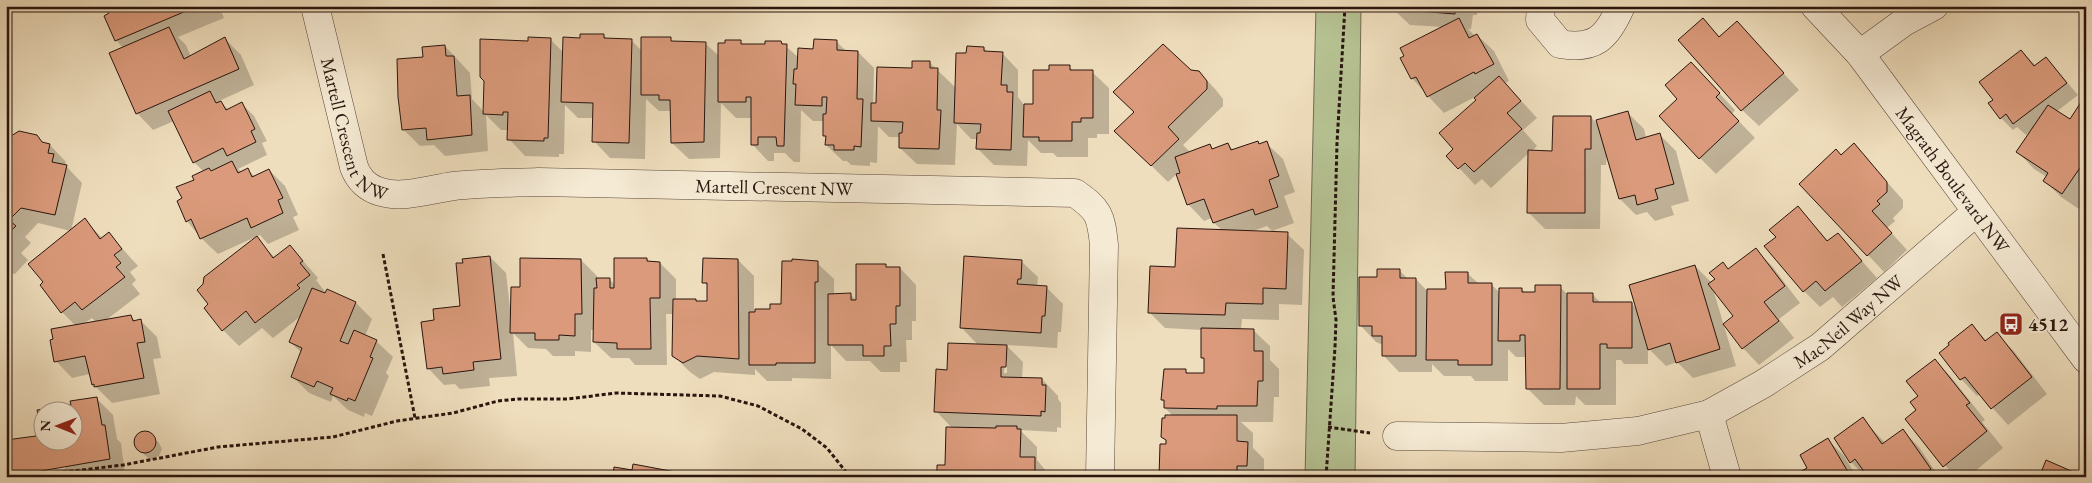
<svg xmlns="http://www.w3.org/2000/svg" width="2092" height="483" font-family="'EB Garamond',serif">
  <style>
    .green { fill: #b6c293; stroke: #6f6c50 }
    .shadow { fill: #0003; fill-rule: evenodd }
    .building { fill: #da9a7b; stroke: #28150e; fill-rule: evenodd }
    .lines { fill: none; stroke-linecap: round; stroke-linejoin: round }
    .minor-casing { stroke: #5a473a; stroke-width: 29 }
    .tertiary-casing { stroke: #5a473a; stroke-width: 29 }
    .path { stroke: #28150e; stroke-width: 3; stroke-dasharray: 4 2.5; stroke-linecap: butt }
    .minor { stroke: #f5ead4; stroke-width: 28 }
    .tertiary { stroke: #f5ead4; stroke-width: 28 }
    .labels { text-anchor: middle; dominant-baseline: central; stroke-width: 4; stroke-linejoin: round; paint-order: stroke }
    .street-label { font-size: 19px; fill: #28150e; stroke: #f5ead4 }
    .poi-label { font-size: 19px; font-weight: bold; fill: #28150e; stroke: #f5ead4; text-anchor: start }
  </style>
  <rect width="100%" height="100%" fill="#efdebd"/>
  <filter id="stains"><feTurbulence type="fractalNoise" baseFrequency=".004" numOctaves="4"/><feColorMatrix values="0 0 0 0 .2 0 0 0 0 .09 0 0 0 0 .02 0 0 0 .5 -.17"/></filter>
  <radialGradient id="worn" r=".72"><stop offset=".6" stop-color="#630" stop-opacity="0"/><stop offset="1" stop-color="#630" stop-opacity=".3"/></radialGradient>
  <path class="green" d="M1316,6H1361L1355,477H1305Z"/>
  <path class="shadow" d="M107,6H219L224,18L178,37L186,45L191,57L225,39L241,55L254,85L219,101L229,110L242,104L254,116L267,141L262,143L267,155L238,169L242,172L248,170L255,177L269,170L285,186L298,215L293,217L299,230L268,244L260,235L218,254L201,238L187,221L183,199L195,180L204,172L194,162L174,121L153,130L137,113L123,48L116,40L111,14Z
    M1393,6H1478L1477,15H1473L1471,29H1468L1475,36L1477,35L1494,51L1509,81L1505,83L1537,118L1523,130L1537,146L1531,152H1554L1591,117L1599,126L1627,112L1644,129L1646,138L1659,134L1676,151L1689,201L1671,206L1674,215L1655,221L1647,212L1636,215L1620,199L1607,154L1606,165H1601L1600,229H1545L1528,212L1529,153L1491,188L1482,179L1475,185L1448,156L1455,149L1478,100L1475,97L1444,113L1428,96L1412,78L1402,58L1443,27L1410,25L1393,9Z
    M1703,20L1720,37L1737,23L1799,90L1759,126L1742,110Z
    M604,36L608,39L631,40L643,52L670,39L674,43H705L720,57L740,41L744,45H766L781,42L799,58L836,41L847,52H858L874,68L873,105H878L913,70L929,62L956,88L968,54L984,48L988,53H1002L1018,70V97L1024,105H1035L1050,71L1069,67L1074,71L1092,72L1109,88V134H1097V138H1088V157H1057L1053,153H1041L1028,140L1027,166L994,165L978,149V139H971L957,124L955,165L917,164L900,148V137H889L878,126L877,163L870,162V166L851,165L847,161H843L826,145L827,138L824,135V121H813L801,110L800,162H794L785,153H774V161H768L752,144V118H736L721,103L720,158L689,159L672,143V111H659L646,99L645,159L610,158L594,141V118H578L565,105L564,154H559V157L525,156L509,139V130H501L486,115L488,151L445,156L434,145L420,146L403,129L424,59L445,46L470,73L472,99L484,112L529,42L551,40L564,53L581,39Z
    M2021,51L2036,66L2046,58L2078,95L2056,112L2070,120L2086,103V199L2079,209L2061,197L2044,180L2047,177L2034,169L2018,152L2032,130L2026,135L2017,127L2013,130L2001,118L1995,100Z
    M1190,71L1199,72L1215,89L1223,99V106L1183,145L1191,153L1210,146L1214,150L1228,144L1234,151L1257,142L1260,145L1266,143L1283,159L1295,192L1284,196L1294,223L1272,231L1267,226L1250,232L1287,234L1304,250L1302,305L1279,304V320L1242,319L1241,330H1253L1270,346V360L1279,369V397H1274L1273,422H1241L1253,433V448L1264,459V477H1162L1174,417L1165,408V402L1162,400L1185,371L1189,374H1205V360L1202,358V330L1165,328L1149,312L1176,268L1223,231L1214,223L1212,218L1204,221L1188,204L1181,170L1168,182L1116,131Z
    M1707,80L1735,110L1732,114L1755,138L1716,174L1700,158Z
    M6,136H36L44,144L50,145L66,162L65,165L82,183L71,231L85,220L103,239L109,234L138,266L130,272L136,280L132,284L140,294L106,320L131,316L136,322L141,321L157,337L161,358L153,359L160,394L112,403L93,384L90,374L72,378L56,361L76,326L62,312L44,282L71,231L38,223L25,237L31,243L21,253L28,260L15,274L6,272ZM92,318L96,322L83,324Z
    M1854,145L1903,200V208L1893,218L1895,221L1887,228L1907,250L1884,272L1868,255L1841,156Z
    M1798,207L1829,242L1838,234L1877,278L1842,307L1833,297L1820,307L1804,291L1778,237Z
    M256,238L275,258L290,246L318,278L316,280L326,293L356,303L372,319L365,336L376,341L393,357L386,373L389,376L372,416L365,413L364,417L348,410L333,396L331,402L309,393L293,377L302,353L290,342L301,316L273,338L262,328L239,346L223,330Z
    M1756,250L1772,266L1800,303L1779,319L1794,338L1759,365L1743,348L1735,317L1713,289L1736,366L1693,378L1677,362L1666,366L1648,348V364H1624L1621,360H1616V405H1585L1576,396L1575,405H1544L1527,388V357H1516L1508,349V381H1475L1471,376H1444L1432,364V372H1399L1383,355V345L1376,342L1360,325L1378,278L1400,271L1408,279H1416L1428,292L1447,290L1467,273L1479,284L1492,285L1500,293L1522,289L1525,293H1537L1560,287L1568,295L1592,294L1601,303H1631L1637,309L1695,266L1712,283Z
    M490,257L506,273L510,308L521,289L581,260L597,276V279H609L615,285L647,259L650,263H660L676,279V300H696L698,302L708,303L709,287L704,282L738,260L754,276V311H772L782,305L817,263L834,279V295H851L858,302L885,266L888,268H900L916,285V321H912V340H906L907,362H900V372H881L870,361H846L831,345V379L792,378V381H767L755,369V375L714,372L700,379L690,372L673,355L674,314H666L667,365H635L629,358H611L594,342L595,330H591V352L575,351V356H553L546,349L528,348L513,333L517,376L489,378L490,386L460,389L455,384L444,385L428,368L435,322L462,307Z
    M1021,261L1038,277L1037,287H1046L1063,304L1061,332H1058L1057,348L1006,345L1023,362L1022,379H1042L1058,396V399L1061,403V428L1057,427V432L1020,430L1037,447V460L1051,477H1040L1038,474L946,466L952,428L936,411L948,371L978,345L961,327ZM1005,360H1007V373H1004Z
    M1972,326L1987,341L1996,334L2013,350L2047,394L2008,425L1980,394L1977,396L1961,379Z
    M1935,361L1951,377L1985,420L1982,422L2003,448L1968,477H1955L1907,419L1918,410Z
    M97,399L113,415L117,439L121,443L125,475L14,477L65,469V467L6,475L38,437L41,429L39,411H42V440H72V410H44L72,406Z
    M1863,419L1885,443L1903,431L1919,447L1939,477H1866L1851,462Z
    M147,432L159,443L162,449L159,456L151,460L137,449L134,442L138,435Z
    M1828,440L1844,456L1857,477H1802Z
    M2047,462L2082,477H2043L2041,475Z"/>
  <path class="building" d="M106,6H198L115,41L104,16L109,13Z
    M1392,6H1456L1455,14L1392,9Z
    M1459,18L1469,38L1477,34L1494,64L1475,74L1474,72L1427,97L1416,77L1411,79L1400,58L1404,56L1400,48Z
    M1703,18L1719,37L1737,21L1784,73L1741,111L1678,40Z
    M169,27L184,59L225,37L239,69L136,114L109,53Z
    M580,34H604V38L632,39L629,143L592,142L593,103L561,102L563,37L580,38Z
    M528,37L551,38L548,138H544V141L507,140L508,112H503V115L483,114L484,81L480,77V39L528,41Z
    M641,37H671V41L706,42L704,142L671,143L670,100H659V95H641Z
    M814,39L837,40V50L858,51L857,99H863L861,147L854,146V150H834V145H825L826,136H823V114H826L827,97H822V106L795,105L796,84H793L794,69H797L798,48L813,49Z
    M725,40H741V44H765V41H781L782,44H787L784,146H777L776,137H758V145H751V97H746V102H718V43H725Z
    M1163,44L1191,70L1199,71L1207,81V89L1168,127L1179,139L1151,166L1114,131L1134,112L1113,92Z
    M445,45L446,56H454L457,96L470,95L472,135L427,140L426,128L402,130L398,97L397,59L423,57L422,47Z
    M967,46L984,47V51L1003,52L1001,85H1007V92H1013L1011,150L976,149L977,133H980L981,124L954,123L956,53H966Z
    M2021,50L2034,66L2046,57L2067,83L2013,124L2006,114L2000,119L1988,103L1993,100L1979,82Z
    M912,61H930V68H938L937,110H941L939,149L899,148V133H902L903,122L871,121V103H876L877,67L912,68Z
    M1691,62L1720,93L1716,97L1739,121L1699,159L1659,116L1677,99L1665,85Z
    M1049,65H1070V70H1093V118H1081V122H1072V141H1039V137H1023L1024,104H1033V70H1049Z
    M1499,76L1521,101L1507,113L1522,129L1474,172L1465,163L1458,169L1446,156L1453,149L1439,133L1476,100L1474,98Z
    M210,91L216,103L221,101L226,110L242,102L255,129L251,131L256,142L227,156L223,148L193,163L168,111Z
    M2083,99L2086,101V159L2062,194L2043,181L2048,173L2016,152L2048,105L2070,119Z
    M1628,111L1636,140L1660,133L1674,184L1655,189L1658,199L1637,205L1635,195L1619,199L1596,120Z
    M1553,116H1591V149H1585V213H1527L1528,150L1552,151Z
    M19,131L37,135L42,142L50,144L48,153L54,154L52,162L67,165L55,215L21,208L9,220L16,226L6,235V135L11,136Z
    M1258,141L1259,144L1267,141L1279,176L1269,180L1278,207L1255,215L1253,209L1213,223L1204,199L1187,205L1176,174L1180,173L1175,157L1210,144L1212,149L1228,143L1231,150Z
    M1854,143L1887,182V192L1877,201L1880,204L1872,211L1892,233L1867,256L1799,184L1836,149L1841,155Z
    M232,161L238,173L248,168L252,177L269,169L283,198L278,200L283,213L251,228L247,218L200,239L191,219L186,222L177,201L182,198L176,187L194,180L192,176L209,168L211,171Z
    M1798,206L1827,241L1838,233L1862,261L1825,291L1816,281L1803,292L1764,246L1776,237L1769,230Z
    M85,218L100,239L109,232L122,249L114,255L121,263L116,267L125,277L82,310L75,302L61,313L40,285L43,282L28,264Z
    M1177,228L1288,232L1286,289L1263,288V304L1226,303L1225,315L1148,313L1150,266L1175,267Z
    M257,236L273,258L290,245L303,261L300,263L310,275L297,285L300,288L255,323L246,311L222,331L204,308L208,304L197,290L203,284L204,277Z
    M1756,248L1785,286L1764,302L1779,321L1742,349L1723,324L1733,316L1708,284L1715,279L1709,273L1723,262L1728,269Z
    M490,256L501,359L473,362L474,370L443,374L442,367L427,369L421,322L434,320L433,309L460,306L456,263H463L462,259Z
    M964,256L1022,260L1021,279H1018L1017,284L1047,286L1045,316H1042L1041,333L960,328Z
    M520,258L581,259L582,314H575V336L559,335V340H535V333H510L511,287H520Z
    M614,258H647V261L660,262V298H650L651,349H617V343L593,342L594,288H597L596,278H610V288H614Z
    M703,258L738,259L739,359L697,356L683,363L672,356L673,299H696V301H707V283H702Z
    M792,259L818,261V282H815V363H776V365H749V312H755V309H770V304H781L782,261H792Z
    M856,264H886V267H900V306H896V324H890L891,346H884V356H863V345H828V294L851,293V300H856Z
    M1695,265L1720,349L1676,363L1670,343L1648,350L1629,285Z
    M1377,269H1400V278H1416V356H1382V336H1372V326H1359V277H1377Z
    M1445,272H1468V283H1492V365H1458V360H1426L1427,289H1446Z
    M1535,285H1561L1560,389H1526L1525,335H1520V341H1498L1499,288H1522V292H1535Z
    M312,288L325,293L327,289L356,302L340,341L348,344L354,330L377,340L370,357L373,358L355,401L348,398L347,401L330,394L333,388L317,381L314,387L291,377L302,348L289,342Z
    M1567,293H1593V302H1632V348H1607V344H1600V389H1567Z
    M131,315L133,321L141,319L145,342L137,343L144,378L94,387V384L92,385L85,356L54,362L50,340L53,339L51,329Z
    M1972,324L1985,341L1997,332L2032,377L1991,409L1965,377L1960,380L1939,353L1949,345L1948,343Z
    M1201,328L1254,329V351H1263V381H1258L1257,406H1217V409L1164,408V400H1161L1164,369H1186V373H1204V358H1201Z
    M948,343L1007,345L1006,367H1001V377L1042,378V385H1046L1045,412L1041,411V416L934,412L936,369L947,370Z
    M1935,359L1970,403L1966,405L1987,431L1943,467L1905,419L1916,410L1910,402L1918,396L1906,381Z
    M97,397L102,425H105L110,459L6,477V440L36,436V428H40L37,410L71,405L70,401ZM42,410H72V440H42Z
    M1165,415H1237V441L1248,442L1247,466H1237V477H1159L1160,444H1166V440L1161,437L1162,418H1165Z
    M1863,417L1882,444L1903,429L1931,469L1921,477H1868L1855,459L1850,463L1834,438Z
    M996,426H1017V429H1021L1020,457H1035V473H1039V477H937V465H945L946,427L996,428Z
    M134 442a11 11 0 1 1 22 0a11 11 0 1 1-22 0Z
    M1828,438L1851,477H1800L1798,473L1807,468L1800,455Z
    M2046,460L2085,477L2040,475Z
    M633,464L681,473L680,477H613L614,467L632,470Z
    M709,471L728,477H708Z
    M734,472L750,477H732Z"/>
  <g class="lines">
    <g class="minor-casing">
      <g id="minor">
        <path id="s1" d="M315,6L354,167C359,180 367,188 381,192C403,199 431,189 454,186C482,183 510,183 538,182L1075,193C1099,210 1101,215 1104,245L1100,477"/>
        <path d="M1541,6L1540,20L1560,44C1595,50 1607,38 1621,6"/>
        <path d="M1860,54L1904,22L1934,6"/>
        <path d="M1709,414L1727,477"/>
        <path id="s2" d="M1397,436L1561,438L1638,431L1709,414L1763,384L1820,347L1976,212"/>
      </g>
    </g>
    <g class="tertiary-casing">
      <g id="tertiary">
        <path id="s3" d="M1815,6L1860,54L2086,359"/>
      </g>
    </g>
    <path class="path" d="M383,254L415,418
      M1328,427L1370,433
      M24,477L123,465L218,447L333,437L397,421L453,413L498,401L518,399H568L616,393L720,396L758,406L802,429L827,448L850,477
      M1326,477L1335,347L1336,320L1333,297L1337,143L1345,6"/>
    <use href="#minor" class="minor"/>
    <use href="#tertiary" class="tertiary"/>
  </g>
  <defs>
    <g id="bus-square" transform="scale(1.25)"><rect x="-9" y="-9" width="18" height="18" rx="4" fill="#8f2418" stroke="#f5ead4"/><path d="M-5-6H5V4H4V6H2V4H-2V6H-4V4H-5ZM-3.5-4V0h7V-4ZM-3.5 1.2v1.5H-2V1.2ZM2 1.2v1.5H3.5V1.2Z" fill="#fff"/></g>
  </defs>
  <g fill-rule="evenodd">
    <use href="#bus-square" x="2011" y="324"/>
  </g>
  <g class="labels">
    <g class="street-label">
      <text stroke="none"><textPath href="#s1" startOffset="132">Martell Crescent NW</textPath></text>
      <text stroke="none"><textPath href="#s3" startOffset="222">Magrath Boulevard NW</textPath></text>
      <text stroke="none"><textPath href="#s1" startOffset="598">Martell Crescent NW</textPath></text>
      <text stroke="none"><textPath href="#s2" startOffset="482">MacNeil Way NW</textPath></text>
    </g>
    <g class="poi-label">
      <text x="2028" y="324">4512</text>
    </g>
  </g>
  <rect width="2092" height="483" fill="none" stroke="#efdebd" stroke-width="25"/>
  <rect x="8" y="8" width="2077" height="468" fill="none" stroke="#28150e" stroke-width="2.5"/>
  <rect x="12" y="12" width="2067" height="458" fill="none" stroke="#28150e"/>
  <g transform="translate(58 426) rotate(271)"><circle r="24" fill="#f5ead4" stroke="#a39585"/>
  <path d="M0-4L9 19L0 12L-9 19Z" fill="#8f2418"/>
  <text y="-8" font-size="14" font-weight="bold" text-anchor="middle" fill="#28150e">N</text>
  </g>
  <rect width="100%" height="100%" filter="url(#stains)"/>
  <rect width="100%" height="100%" fill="url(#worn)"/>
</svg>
